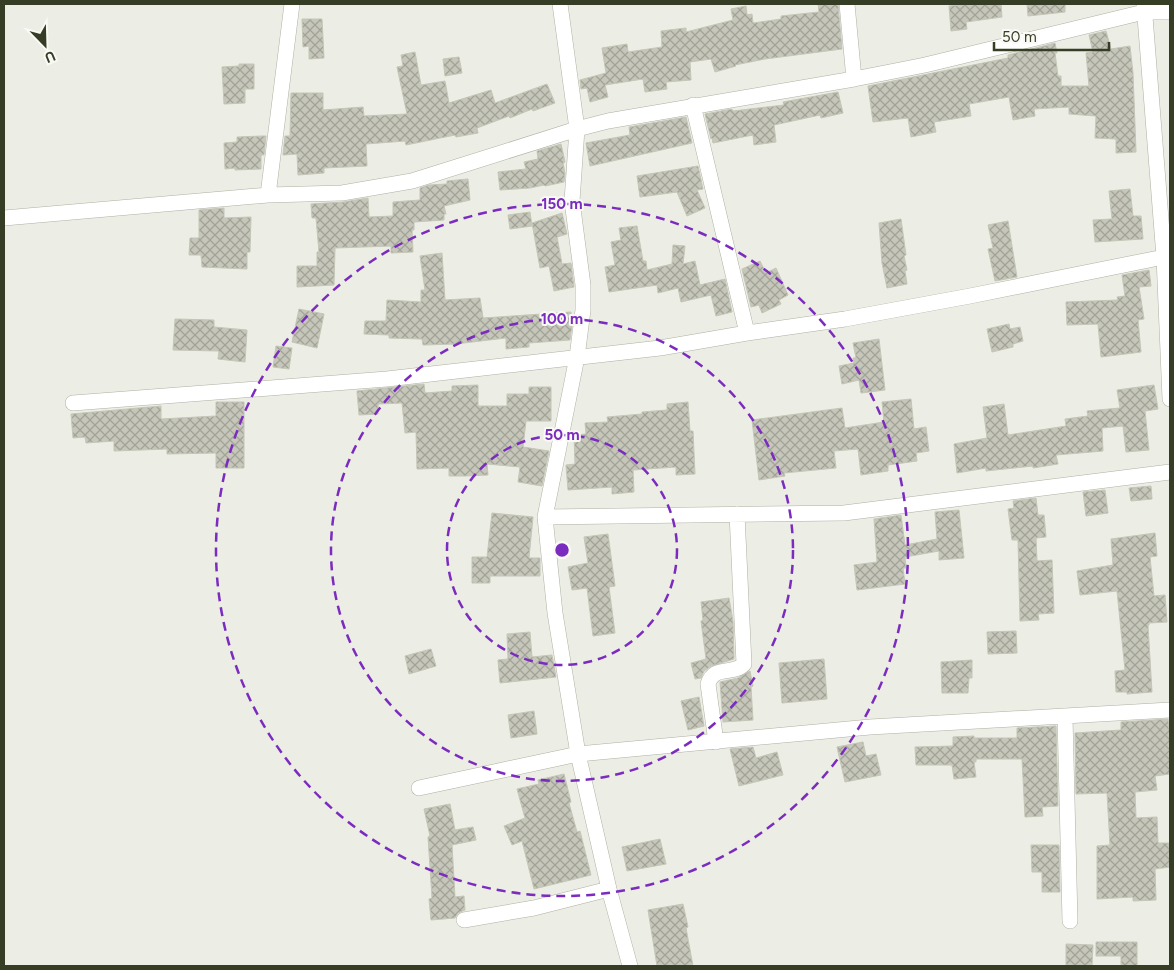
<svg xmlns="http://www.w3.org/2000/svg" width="1174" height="970" font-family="Figtree,sans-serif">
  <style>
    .building { fill: url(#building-cross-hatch); stroke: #c4c6b7 }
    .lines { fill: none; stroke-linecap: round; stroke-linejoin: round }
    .minor-casing { stroke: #aeb1a3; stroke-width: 16 }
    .minor { stroke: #fff; stroke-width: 15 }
    .ring { fill: none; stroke: #7b2cbf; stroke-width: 2.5; stroke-dasharray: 9 6 }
    .centre { fill: #7b2cbf; stroke: #f9f9f5; stroke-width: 2.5 }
    .ring-label { font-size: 15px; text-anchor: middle; font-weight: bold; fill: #7b2cbf; stroke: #f9f9f5; stroke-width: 4; stroke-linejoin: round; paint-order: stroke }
  </style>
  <defs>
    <pattern id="building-cross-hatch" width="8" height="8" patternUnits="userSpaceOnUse" patternTransform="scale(1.25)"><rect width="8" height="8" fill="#c6c7ba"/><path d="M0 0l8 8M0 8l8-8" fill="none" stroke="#a2a397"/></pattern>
  </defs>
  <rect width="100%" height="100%" fill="#ecede4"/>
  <path class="building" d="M818,4H838L842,49L765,59L735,65L736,66L715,72L711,59L690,62L691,80L666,82L667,89L645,92L643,79L605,85L608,97L590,102L587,88L581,89L580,80L606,73L602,48L627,44L628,52L662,47L661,31L686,28V32L733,20L731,9L746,6L747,15L752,14L753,23L781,19V16L819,12Z
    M973,4H1001L1002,17L966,22L967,29L951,31L949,6Z
    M1027,4H1065V12L1028,16Z
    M302,19H322L324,58L309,59V46L303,47Z
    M1106,31L1111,49L1130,46L1133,73L1136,152L1116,153V139L1095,138L1096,116L1069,114V107L1034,109L1035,116L1013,120L1009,97L969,104L971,116L934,122L936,132L911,137L908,118L873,122L868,86L1008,58V55L1055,43L1057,53H1055L1058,76H1061V86H1089L1086,53L1093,52L1089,35Z
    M415,52L421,85L445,81L449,103L491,90L495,103L547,84L555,103L533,111L532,109L510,118L509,116L477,128L478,133L456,137L455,135L406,145L405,141L366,144L367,166L324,168V173L298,175L297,154L283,155L285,136H290L291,93H323V110L363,107L364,116L407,114L397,67L403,66L401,55Z
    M459,57L462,73L445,76L443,59Z
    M239,64H254V89H245V103L224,104L222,67L239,66Z
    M838,92L843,113L821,118L820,115L774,125L776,142L754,145L753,135L713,143L712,138L711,139L705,114L732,109L733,111L784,105L783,102Z
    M686,117L692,143L590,166L586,143L630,135L629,127Z
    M262,136H266L264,155H261V169L235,170V168L225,169L224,143L237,142V137Z
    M561,144L565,162L563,163L565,173L564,182L545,186L544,185L530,188L500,190L498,172L526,169L524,162L538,159L537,151Z
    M698,166L703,189L697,190L705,208L687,216L677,192L640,197L637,176Z
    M468,179L470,200L444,206L446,214H444V220L414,222V230H412L413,252L391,253V246L335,248L334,285L297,287V266H317V252H319L316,218H312L311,204L343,202L368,198L369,217L393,216V202L420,200V188L429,185L447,184V181Z
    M1130,189L1133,216H1141L1143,239L1095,242L1093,220L1112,219L1109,191Z
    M224,208V218L251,217L250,252H247V269L202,267L201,255H189L190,238H199V210Z
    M530,212L532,226L510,229L508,215Z
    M562,213L567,234L557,237L562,264L571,263L574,287L554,291L549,266L540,268L532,223Z
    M901,219L906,255L904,256L907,270L905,271L907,284L887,288L882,263L879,223Z
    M1008,221L1017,277L995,281L988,249L993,248L988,225Z
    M637,226L643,261H646L647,270L672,264L673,245L685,246L683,264L695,261L700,285L725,279L732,312L716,316L711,295L681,302L678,288L658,293L657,285L609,292L605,267L615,265L611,242L621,240L619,228Z
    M442,253L445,300L480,298L483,318L571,312L572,325L570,340L529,343V347L506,349V338L455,344L423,345L422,339L389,338V335L364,334L365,321H386L387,300L421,302V290H425L420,256Z
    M760,261L766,273L776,268L788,295L779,300L781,304L762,313L759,305L751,307L742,269Z
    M1149,270L1151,286L1139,287L1144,319L1138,320L1141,352L1101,357L1098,324L1067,325L1066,302L1118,300L1117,297L1125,296L1122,275Z
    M299,309L324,314L317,348L292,342Z
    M175,319L214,320V327L247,330L245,362L218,359L219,351L173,350Z
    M1009,324L1010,329L1020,327L1023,341L1013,344V347L992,352L987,329Z
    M879,339L885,390L861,393L859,380L842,384L839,366L854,363L853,358H856L853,343Z
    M276,346L292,348L289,369L273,367Z
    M424,384L425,393L452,391V386L478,385V406H507V394H529V387H551V421H526L523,447L549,451L542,486L518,482L520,467L487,464L488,475L465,476H449V468L417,469L416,432L405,433L402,403L378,404V414L359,415L357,391Z
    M1154,385L1158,409L1145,411L1149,450L1126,452L1123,426L1102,428L1103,451L1056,455L1058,464L1033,468V466L986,471V468L957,473L954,444L987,438L983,407L1004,404L1008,435L1066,426L1065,419L1088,416L1087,411L1120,408L1117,390Z
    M911,399L914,429L926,427L929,451L916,453L917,461L888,465V471L861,475L858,449L834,451L836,468L784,473L785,476L759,480L752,420L842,408L845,428L884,422L882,402Z
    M216,402H244V468H216V453L167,454V449L114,451V441L86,443L85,437L73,438L71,414L161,406V419L216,416Z
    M688,402L690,431H693L695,474L676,475V467L633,470L634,492L612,494V487L568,490L566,465L575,464L574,435L586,434L585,423L608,422L607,417L642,414V412L667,410V404Z
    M1151,486L1152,499L1131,501L1129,488Z
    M1105,490L1108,513L1086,516L1083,492Z
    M1036,498L1038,515H1044L1046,537L1036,538L1037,561L1052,560L1054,613L1038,614L1039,620L1020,621L1018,540H1012L1008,509L1014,508L1013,501Z
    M959,510L964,558L939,560V551L905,557L906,568H903L905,584L857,590L854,565L877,562L874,519L901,515L905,545L937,539L935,512Z
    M492,513L533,517L529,558H540V576H490V583H472V557H487Z
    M1155,533L1157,556L1150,557L1154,596L1165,595L1167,622L1149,623V625L1148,626L1152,692L1127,694V692H1116L1115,671L1125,670L1117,591L1080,595L1077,571L1113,565L1111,539Z
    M608,534L615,586L609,587L615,633L593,636L587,588L572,590L568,567L588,563L584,537Z
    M729,598L733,621L734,659L711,666L704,671L701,678L695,679L691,663L706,659L701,621L703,620L701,602Z
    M1016,631L1017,653L988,654L987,632Z
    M530,632L532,657L552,655L556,677L500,683L498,660L508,659L507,634Z
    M431,649L436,666L409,674L405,656Z
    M824,659L827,699L782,703L779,663Z
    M972,660V678H969L968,693H942L941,662Z
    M750,671L753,686L751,687L753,720L723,722L720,682L738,678Z
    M699,697L704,726L688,730L681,701Z
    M534,711L537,734L511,738L508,715Z
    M1168,719L1170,736V774L1155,776L1157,790L1135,792L1136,818L1157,817L1158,843H1169L1170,867L1155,869L1156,900L1133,901V897L1097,899V846L1110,845L1107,793L1076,794L1075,733L1121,730V722Z
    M1056,726L1058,806L1042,807L1043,816L1025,817L1022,759H976V762H974L976,777L954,779L952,765H916L915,747L953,746V737L974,736V738H1017V728Z
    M863,742L866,756L876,754L881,775L845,782L837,747Z
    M753,747L756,758L777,752L783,775L739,786L730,749Z
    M564,774L571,802L569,803L577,832L580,831L591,875L534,889L522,841L512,845L504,826L525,818L517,789L539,784L538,780Z
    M450,804L455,830L473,827L476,840L452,845L455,897L464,896L465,910L458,913L455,918L431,920L429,899L432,898L428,837L430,836L424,809Z
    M660,839L666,864L627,871L622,847Z
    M1031,845H1059L1060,892H1042V872H1032Z
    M683,904L688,927L686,928L693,966H657L648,910Z
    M1096,942H1137V966H1121V956H1096Z
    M1066,944L1093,945L1092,966H1066Z"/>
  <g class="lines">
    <g class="minor-casing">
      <path id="minor" d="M560,4L577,129L572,201L583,285V310L577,357L545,517L555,613L578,754L609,889L630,966
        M847,4L854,79
        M1144,4L1164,257L1170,399
        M693,105L747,333
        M268,195L292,4
        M4,218L268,195L342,193L412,181L577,129L608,121L854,79L925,65L1144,12H1170
        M73,403L387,379L660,348L747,333L845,319L970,296L1164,257
        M545,517L844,513L1170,472
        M1065,717L1070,921
        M716,742L708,684C714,664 733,676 744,664L737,514
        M419,788L578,754L870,727L1170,710
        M464,920L534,908L609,889"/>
    </g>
    <use href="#minor" class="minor"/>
  </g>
  <g class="ring">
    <circle cx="562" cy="550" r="115"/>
    <circle cx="562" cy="550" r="231"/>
    <circle cx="562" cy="550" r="346"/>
  </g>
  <circle cx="562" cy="550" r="8" class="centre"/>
  <g class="ring-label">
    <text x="562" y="209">150 m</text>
    <text x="562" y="324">100 m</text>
    <text x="562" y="440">50 m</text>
  </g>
  <rect width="1174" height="970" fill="none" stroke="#363d25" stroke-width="10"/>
  <g transform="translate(45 45) rotate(157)" stroke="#f9f9f5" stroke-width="4" paint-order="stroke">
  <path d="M0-4L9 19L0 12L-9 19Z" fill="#363d25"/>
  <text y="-8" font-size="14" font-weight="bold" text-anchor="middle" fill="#363d25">U</text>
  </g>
  <path d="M994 42v8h115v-8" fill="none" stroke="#363d25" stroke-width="2.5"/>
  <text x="1002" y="42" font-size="15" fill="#363d25" stroke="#f9f9f5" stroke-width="4" paint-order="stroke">50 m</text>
</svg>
